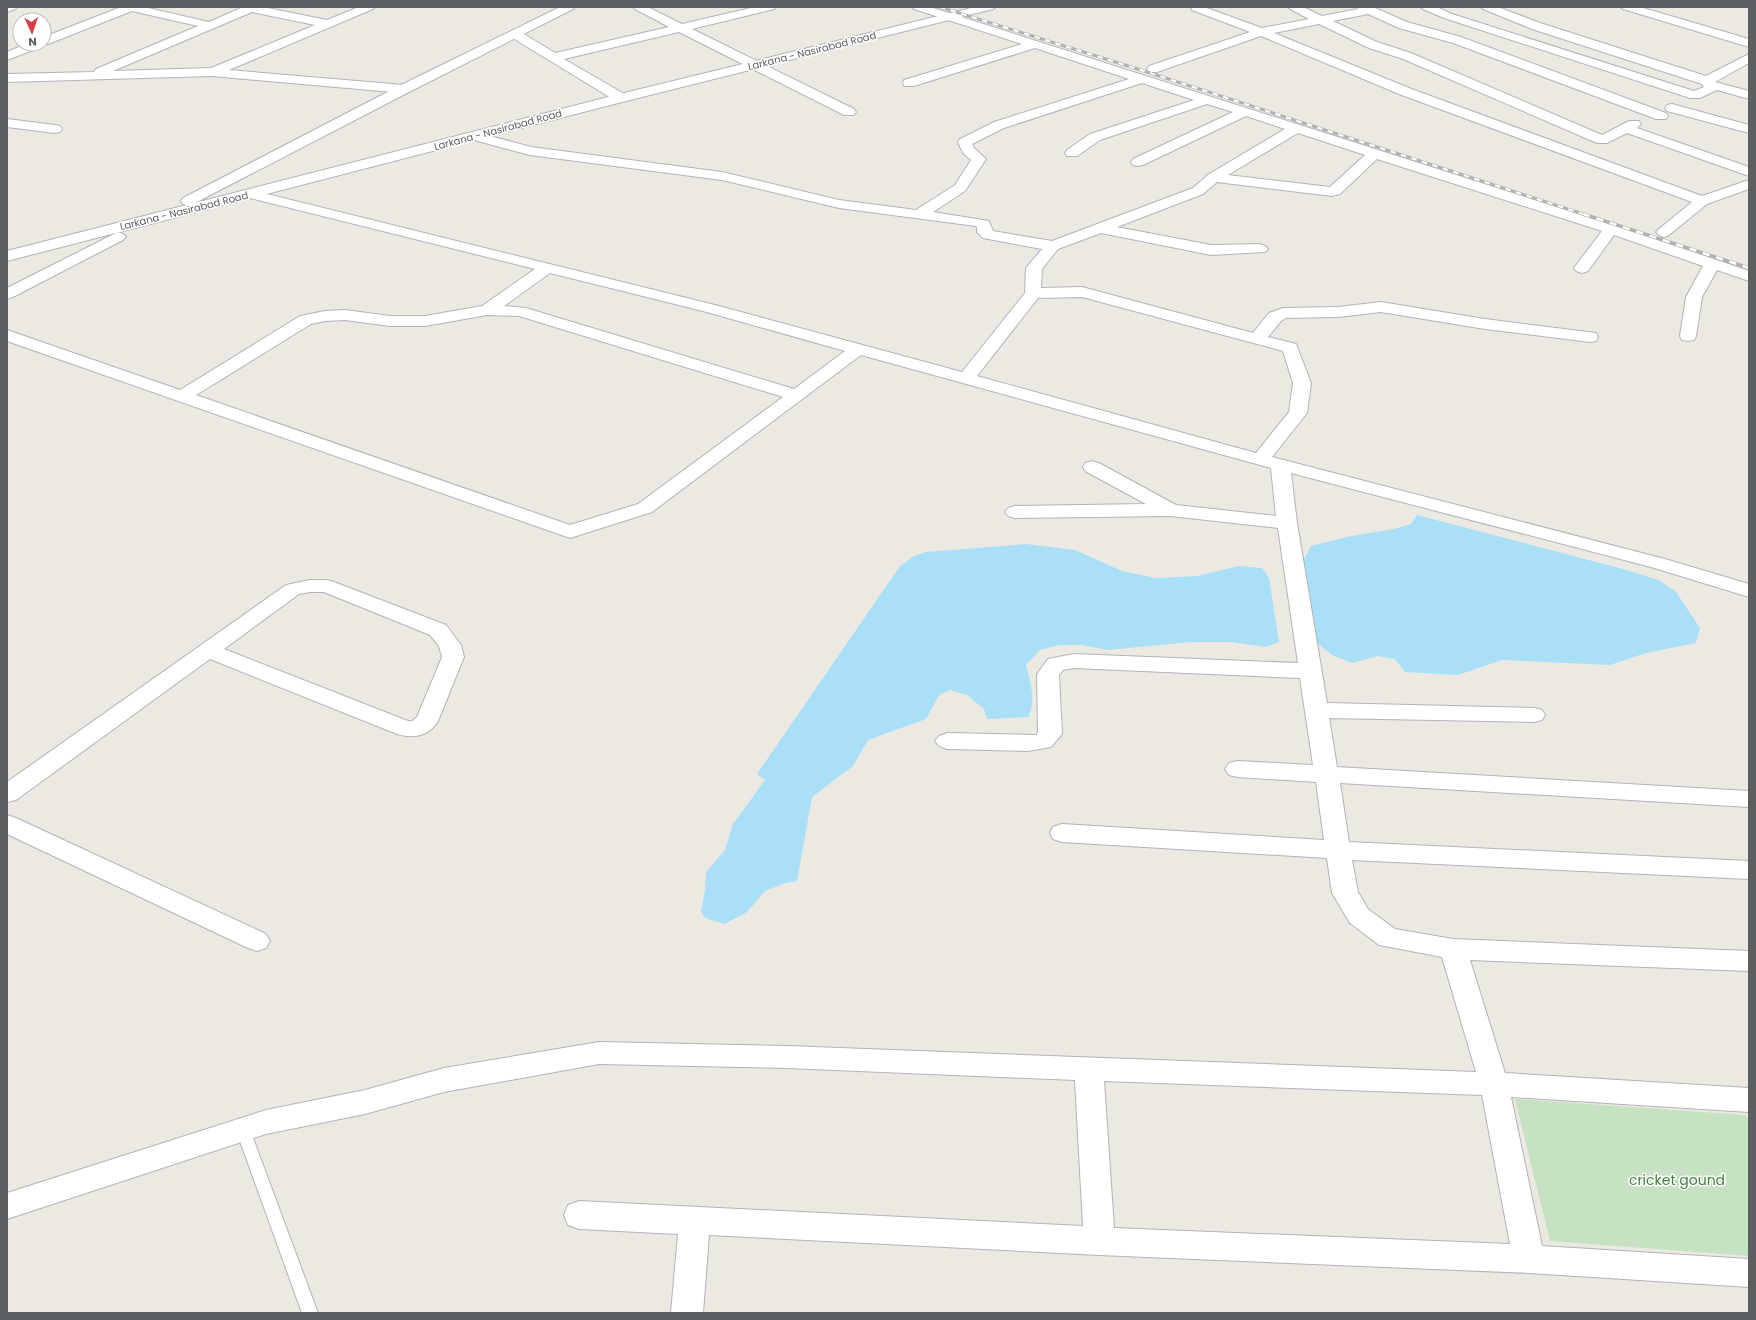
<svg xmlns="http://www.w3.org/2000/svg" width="1756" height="1320" font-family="Poppins,sans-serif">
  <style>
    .green { fill: #c6e2c2 }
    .water { fill: #a9dff7 }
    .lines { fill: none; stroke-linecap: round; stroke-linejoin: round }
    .lane-casing { stroke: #b0b4b7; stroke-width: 2 }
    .street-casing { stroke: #b0b4b7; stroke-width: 2 }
    .secondary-casing { stroke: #afb3b7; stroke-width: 2 }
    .lane { fill: #fff; fill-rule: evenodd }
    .street { fill: #fff; fill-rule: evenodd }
    .secondary { fill: #fff; fill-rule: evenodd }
    .rail-far1-casing { stroke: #b1b2b2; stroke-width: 3 }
    .rail-casing { stroke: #b1b2b2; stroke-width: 3.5 }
    .rail-far1 { stroke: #fff; stroke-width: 2; stroke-dasharray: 5.5; stroke-linecap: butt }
    .rail { stroke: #fff; stroke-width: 2.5; stroke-dasharray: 7; stroke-linecap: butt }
    .labels { text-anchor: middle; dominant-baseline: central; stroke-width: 3; stroke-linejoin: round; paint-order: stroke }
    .far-street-label { font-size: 10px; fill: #5b5f62; stroke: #fff }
    .near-park-label { font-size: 14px; fill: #42803d; stroke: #fff }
  </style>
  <rect width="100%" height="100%" fill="#ece9e3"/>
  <path class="green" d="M1515,1099L1746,1115L1749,1123V1256L1550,1241Z"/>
  <path class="water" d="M1417,515L1623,569L1659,580L1676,592L1700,628L1696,643L1646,653L1610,665L1502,660L1458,675L1405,672L1395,659L1378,656L1352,663L1332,655L1316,642L1302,563L1311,546L1351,536L1394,529L1411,524Z
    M1026,544L1075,550L1122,571L1156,578L1197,576L1239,566L1262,568L1269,578L1279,642L1266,647L1231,642H1191L1108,650L1081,645H1059L1040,650L1026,665C1030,682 1037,701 1028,717L987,719L984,709L967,695L950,690L939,695L926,719L868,740L853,766L812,797L797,881L785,883L765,891L747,912L724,924L705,918L701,911L705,890L706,872L725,850L733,824L765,780L757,774L900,566L914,556L926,552Z"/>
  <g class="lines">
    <g class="lane-casing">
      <path id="lane" d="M243,1124L248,1126L250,1130L318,1313H302L236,1130L238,1126Z"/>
    </g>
    <g class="street-casing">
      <path id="street" d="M7,7H17L15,9L7,12Z
        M121,7H144L209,22L243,7H263L327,20L359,7H375L373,9L229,70L404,85L409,86L410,89L409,92L404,93L212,76L7,82V74L94,72L96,69L198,26L132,11L48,44H43L41,47L7,60V52L26,44H44V37ZM252,12L315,25L211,68L113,71Z
        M633,7H648L682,24L755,7H776L774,9L692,29L854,109L856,112L854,115H844L679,32L564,59L626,95L628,98L626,101H616L511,37L509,34L511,31H519L555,53L669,27L635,9Z
        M912,7H930L1616,226L1749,271V281L1717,270L1702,297L1696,336L1694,340L1688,341L1682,340L1680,336L1686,297L1703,266L1614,235L1588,271L1582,273L1576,271L1574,268L1602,231L1377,159L1340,194L1332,196L1217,182L1203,194L1117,227L1211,245L1260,244L1265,246L1268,249L1265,252L1211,255L1101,233L1058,249L1042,269L1041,288L1082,287L1253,333L1269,313L1283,308L1338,307L1381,302L1485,319L1596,333L1598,337L1596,341L1590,342L1485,329L1381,312L1338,317L1286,318L1281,321L1268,337L1296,344L1311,383L1307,413L1272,457L1665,559L1749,584V597L1651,567L1291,473L1297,523L1327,703L1534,708L1542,710L1545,715L1542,720L1534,722L1329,718L1337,767L1749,791V807L1340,783L1349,842L1749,861V879L1352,860L1358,892L1368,909L1395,929L1453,939L1749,951V971L1470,960L1505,1073L1749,1088V1112L1511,1097L1542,1246L1749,1259V1287L1529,1273L1099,1255L709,1235L703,1313H671L678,1234L579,1229L568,1225L564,1215L568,1205L579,1201L1083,1226L1075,1080L787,1068L599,1064L444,1092L365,1114L266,1134L7,1219V1193L266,1110L365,1090L444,1068L599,1042L787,1046L1476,1072L1442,957L1379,945L1350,923L1332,893L1327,858L1062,842L1053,839L1050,833L1053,827L1062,824L1324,840L1316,782L1237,777L1229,775L1225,769L1229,763L1237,761L1313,765L1300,678L1074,668L1063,670L1059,675L1062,734L1051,747L1028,751L947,749L939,746L935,741L939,736L947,733L1036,735L1038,732L1037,674L1048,659L1074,654L1298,663L1278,528L1170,516L1015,518L1008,516L1005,512L1008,508L1015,506L1146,504L1085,471L1083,467L1085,463L1092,461L1099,463L1176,505L1276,516L1271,468L861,355L652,512L570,538L7,341V330L180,390L300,316L325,311L345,310L390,316H425L482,306L535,269L246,197L244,194L246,191L251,190L715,305L962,372L1025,293L1026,268L1042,249L983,238L977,232V227L976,226L839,208L722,180L530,155L470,139L468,136L470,133L475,132L531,147L722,172L839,200L916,210L955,185L971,160L963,153L958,142L960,139L994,122L1129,79L1035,48L914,86H904L903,83L904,80L1022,44L914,9ZM1142,83L1194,100L1090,134L1067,150L1065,153L1067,156H1077L1100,140L1207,104L1233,112L1133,159L1131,162L1133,165L1138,166L1143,165L1246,116L1285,129L1209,174L1193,188L1052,241L993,231L989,221L933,212L965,191L986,159L974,148L972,144L1004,128ZM1298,133L1365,155L1330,187L1228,175ZM550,273L703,311L845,351L794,389L526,308L504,306ZM1082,297L1283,351L1293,383L1289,412L1256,453L977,376L1038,298ZM487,315L519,316L783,397L638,504L570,525L196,395L311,324L325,321L345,320L390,326H425ZM1104,1081L1482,1095L1510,1244L1114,1228Z
        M1191,7H1204L1262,28L1309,19L1290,9L1288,7H1303L1322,16L1358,9L1357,7H1373L1407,22L1461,37L1666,113L1668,116L1666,119H1656L1453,43L1399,28L1368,14L1333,21L1377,42L1411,53L1602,135L1629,121H1639L1641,124L1637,128L1749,167V176L1627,133L1607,143H1597L1403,59L1369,48L1319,24L1274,33L1409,88L1702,196L1749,180V189L1707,204L1669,235L1664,237L1659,235L1656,232L1659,229L1692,202L1399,94L1261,36L1157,72H1149L1147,69L1149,66L1250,32L1192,10Z
        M1421,7H1437L1452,14L1694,91L1704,87L1702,84L1532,29L1483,9L1481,7H1498L1540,23L1706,76L1749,54V63L1715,82L1749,91V99L1717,90L1700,98H1690L1444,18L1423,9Z
        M1621,7H1640L1749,39V47L1623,9Z
        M1672,104L1749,125V133L1667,111L1665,108L1667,105Z
        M7,119L55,125L60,126L62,129L60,132L55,133L7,127Z
        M310,580H327L334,582L446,625L461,645L464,657L438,721C429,736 414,739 397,734L210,659L16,800L7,802V782L286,585ZM310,592H324L430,635L439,646L442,657L417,717L412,721H408L224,649L299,594Z
        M7,815L16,818L266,934L270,941L266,948L257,951L248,948L7,834Z"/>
    </g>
    <g class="secondary-casing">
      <path id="secondary" d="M560,7H575L573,9L409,92L195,203L616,95L975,7H995L993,9L626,101L7,261V251L187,205L183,204L181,201L183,198L399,86Z
        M118,232L123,234L126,237L123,240L13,297L7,299V288Z"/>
    </g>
    <use href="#lane" class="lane"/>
    <use href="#street" class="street"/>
    <use href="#secondary" class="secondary"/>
    <g class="rail-far1-casing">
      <path id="rail-far1" d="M940,7L1144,71L1586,215"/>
    </g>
    <g class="rail-casing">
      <path id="rail" d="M1583,214L1749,268"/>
    </g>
    <use href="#rail-far1" class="rail-far1"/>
    <use href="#rail" class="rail"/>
  </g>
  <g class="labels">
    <g class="far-street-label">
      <text transform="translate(812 51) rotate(-14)">Larkana - Nasirabad Road</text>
      <text transform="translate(498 130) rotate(-15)">Larkana - Nasirabad Road</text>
      <text transform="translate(184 211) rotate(-14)">Larkana - Nasirabad Road</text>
    </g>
    <g class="near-park-label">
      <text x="1677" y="1180">cricket gound</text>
    </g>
  </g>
  <rect width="1756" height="1320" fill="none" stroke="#5b5f62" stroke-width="16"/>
  <g transform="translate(32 32) rotate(177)"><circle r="19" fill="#ffffff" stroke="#bdbfc0"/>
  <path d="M0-3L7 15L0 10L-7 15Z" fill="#d83d45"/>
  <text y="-6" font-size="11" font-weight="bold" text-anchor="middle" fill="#5b5f62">N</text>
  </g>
</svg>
